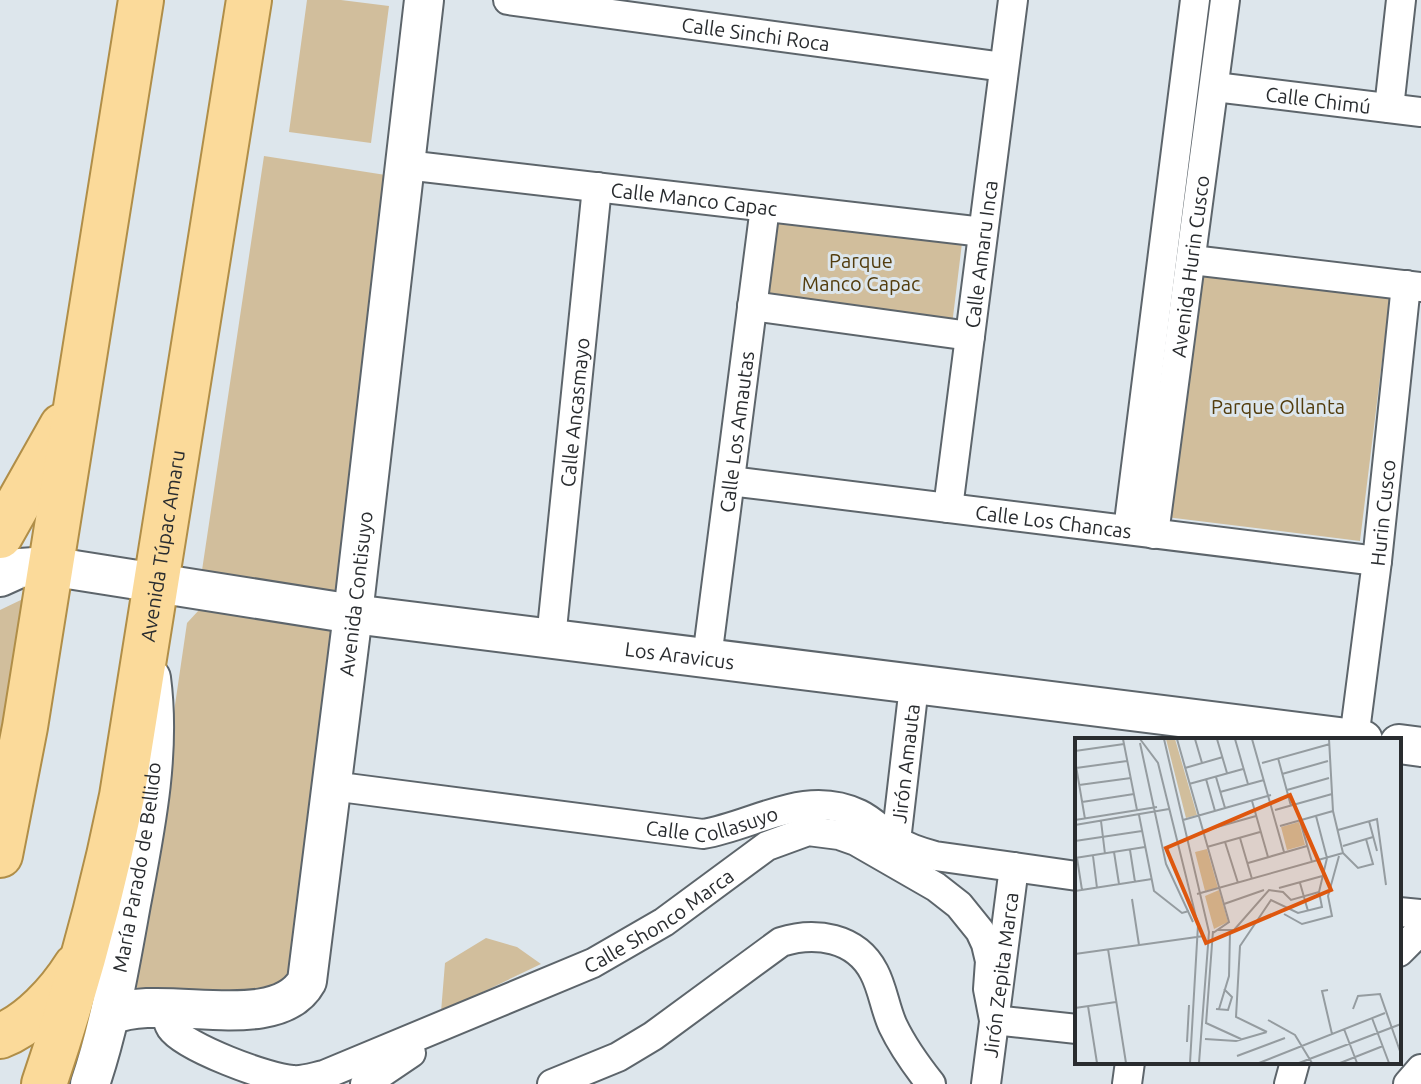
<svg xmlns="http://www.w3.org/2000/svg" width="1421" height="1084" font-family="Ubuntu,sans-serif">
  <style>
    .green { fill: #d1be9c }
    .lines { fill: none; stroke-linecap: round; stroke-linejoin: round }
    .street-casing { stroke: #5d656b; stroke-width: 32 }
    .secondary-casing { stroke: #5d656b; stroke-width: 42 }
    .primary-casing { stroke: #b08e48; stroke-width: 48 }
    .street { stroke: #fff; stroke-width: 28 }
    .secondary { stroke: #fff; stroke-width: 38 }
    .primary { stroke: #fbda9a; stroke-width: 44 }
    .labels { text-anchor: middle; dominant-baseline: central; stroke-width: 6; stroke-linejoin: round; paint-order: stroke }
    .street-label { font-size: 20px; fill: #292c2f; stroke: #dde6ec }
    .park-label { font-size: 20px; fill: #523c0d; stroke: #dde6ec }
    .inset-road { fill: none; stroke: #959ca0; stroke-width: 2 }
    .view { fill: #de570e; fill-opacity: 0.15; stroke: #de570e; stroke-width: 4 }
    .inset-edge { fill: none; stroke: #292c2f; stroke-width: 4 }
  </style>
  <rect width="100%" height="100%" fill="#dde6ec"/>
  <path class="green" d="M307,0H341L389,6L371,143L289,132Z
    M264,156L392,176L343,600L201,577Z
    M771,219L962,243L952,325L760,300Z
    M1196,272L1390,296L1360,541L1166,517Z
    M25,598L0,773V610Z
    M212,606L344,623L289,991L147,996L134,985L187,623L199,610Z
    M486,938L517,947L541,964L441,1012L445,963Z"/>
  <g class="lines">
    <g class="street-casing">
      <g id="street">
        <path id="s1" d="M508,0L1004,67"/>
        <path id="s2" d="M1215,87L1421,112"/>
        <path d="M1389,108L1401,0"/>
        <path id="s3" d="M406,165L983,232"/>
        <path d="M1192,260L1421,287"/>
        <path d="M752,306L970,336"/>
        <path id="s4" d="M730,481L1377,561"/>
        <path id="s5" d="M948,508L1013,0"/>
        <path d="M1128,530L1195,0"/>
        <path id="s6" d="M1154,534L1225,0"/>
        <path id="s7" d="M551,639L597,187"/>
        <path id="s8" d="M707,658L765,207"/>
        <path id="s9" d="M1354,739L1377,561L1406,285"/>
        <path id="s10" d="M332,786L703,834C756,825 805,788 859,814C872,820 883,832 895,840C907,848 920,852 935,856L1077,876"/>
        <path id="s11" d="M896,841L914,686"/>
        <path d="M1399,912L1421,914"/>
        <path d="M1399,952L1421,930"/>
        <path id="s12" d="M168,1010C167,1017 167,1022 171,1028C184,1047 269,1079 293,1080C303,1081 314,1077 324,1075L593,963L664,922L767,846L808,831L839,835L856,841L936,887L959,905L980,931L986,944L990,961L988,989L994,1020L1077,1029"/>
        <path d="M365,1084L411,1053"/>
        <path d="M552,1084L618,1057L653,1036L781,942C815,931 856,937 874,972C883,989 885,1009 893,1026C903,1047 916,1065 931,1084"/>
        <path id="s13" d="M986,1084L1014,867"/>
        <path d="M1127,1084L1130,1062"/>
        <path d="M1289,1084L1295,1062"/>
        <path d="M1408,1084L1421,1069"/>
      </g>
    </g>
    <g class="secondary-casing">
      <g id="secondary">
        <path id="s14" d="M0,577L20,568L49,566L353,614L1363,740"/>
        <path d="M1399,744L1421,747"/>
        <path id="s15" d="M110,1016C158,991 276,1037 307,981L353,614L424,0"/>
        <path id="s16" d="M90,1084C110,1025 120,965 131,904C145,830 161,753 151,678"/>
      </g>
    </g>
    <g class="primary-casing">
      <g id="primary">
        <path d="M0,536L62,426"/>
        <path d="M0,855L25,727L141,0"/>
        <path d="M0,1036C30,1025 59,993 76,966"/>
        <path id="s17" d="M44,1084C76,990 102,894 122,796L249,0"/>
      </g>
    </g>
    <use href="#street" class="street"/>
    <use href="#secondary" class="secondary"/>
    <use href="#primary" class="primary"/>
  </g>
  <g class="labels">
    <g class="street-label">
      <text stroke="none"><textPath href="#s1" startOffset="250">Calle Sinchi Roca</textPath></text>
      <text stroke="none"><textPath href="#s2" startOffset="104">Calle Chimú</textPath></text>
      <text stroke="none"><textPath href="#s3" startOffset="290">Calle Manco Capac</textPath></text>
      <text stroke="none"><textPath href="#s5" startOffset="256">Calle Amaru Inca</textPath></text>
      <text stroke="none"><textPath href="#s6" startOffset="270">Avenida Hurin Cusco</textPath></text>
      <text stroke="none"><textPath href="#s7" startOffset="228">Calle Ancasmayo</textPath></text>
      <text stroke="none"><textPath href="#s8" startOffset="228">Calle Los Amautas</textPath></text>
      <text stroke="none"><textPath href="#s9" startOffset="228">Hurin Cusco</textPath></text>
      <text stroke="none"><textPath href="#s4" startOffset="326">Calle Los Chancas</textPath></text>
      <text stroke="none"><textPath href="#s17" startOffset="552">Avenida Túpac Amaru</textPath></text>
      <text stroke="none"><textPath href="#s15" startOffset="598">Avenida Contisuyo</textPath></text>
      <text stroke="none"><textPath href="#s14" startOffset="688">Los Aravicus</textPath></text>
      <text stroke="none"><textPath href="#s11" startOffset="78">Jirón Amauta</textPath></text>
      <text stroke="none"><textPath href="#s10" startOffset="384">Calle Collasuyo</textPath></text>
      <text stroke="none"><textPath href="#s16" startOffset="222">María Parado de Bellido</textPath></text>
      <text stroke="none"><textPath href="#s12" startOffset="554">Calle Shonco Marca</textPath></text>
      <text stroke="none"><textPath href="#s13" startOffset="110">Jirón Zepita Marca</textPath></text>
    </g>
    <g class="park-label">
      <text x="861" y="260">Parque<tspan x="861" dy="23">Manco Capac</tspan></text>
      <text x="1278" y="406">Parque Ollanta</text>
    </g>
  </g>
  <g transform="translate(1075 738)">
    <rect width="326" height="326" fill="#dde6ec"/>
    <path d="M91,1H100L122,77L111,80ZM224,84L230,107L212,112L206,89ZM132,111L143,150L130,153L120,114ZM144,152L153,184L139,191L130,158Z" fill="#d1be9c"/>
    <path class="inset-road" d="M48,1L62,72M65,1L83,25L123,187L115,325M89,1L134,194L124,325M102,1L154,184L138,195M120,1L127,25M142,1L152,35M160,1L173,46M177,1L209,114M254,1L258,73L268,115M65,5L91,126L118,184M0,13L49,6M203,20L216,68M0,22L10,81M187,25L255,6M1,30L52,23M110,30L148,19M207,36L253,23M141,39L150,70M131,41L140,73M114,46L168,31M4,47L56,40M212,52L254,40M145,54L189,42M177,63L193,119M7,64L59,56M200,72L257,56M64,77L79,153L107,175L114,173M0,82L82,69M108,82L196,57M26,83L30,116M225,83L237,124M294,83L302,113M0,87L94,71M205,88L258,73M263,92L302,81L311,147M128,93L181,78M165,100L177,141M0,103L67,93M150,104L163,145M268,108L298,99M132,109L185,94M55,112L60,144M39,114L44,146M268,115L283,130L298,126L291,101M18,118L22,150M0,120L70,109M2,120L7,152M173,125L232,108M225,145L233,173M204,150L251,137M0,153L77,141M122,156L268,115M57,161L64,207M149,166L189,152M209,176L227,186L257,178L253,158L264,118M143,192H159L194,152L208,154L216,162L244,154M33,211L51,325M0,216L129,198M253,252L247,253L257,296M13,268L22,325M0,270L41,264M141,271L153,272L157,259L149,251M144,271L154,238L155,194M278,271L283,258L305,256L326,316M297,280L314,325M193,282L220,297L237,325M131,285L166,301M131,286L138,193M269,291L282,325M192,294L161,279L165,208L196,162L223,175L247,169L244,154L252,120L241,78M130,301L161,303L192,294M112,304L114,267M162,318L210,300M184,325L310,275M224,325L326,286M265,325L308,308"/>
    <path class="view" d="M215,57L256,152L131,205L91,110Z"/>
    <rect width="326" height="326" class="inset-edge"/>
  </g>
</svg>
